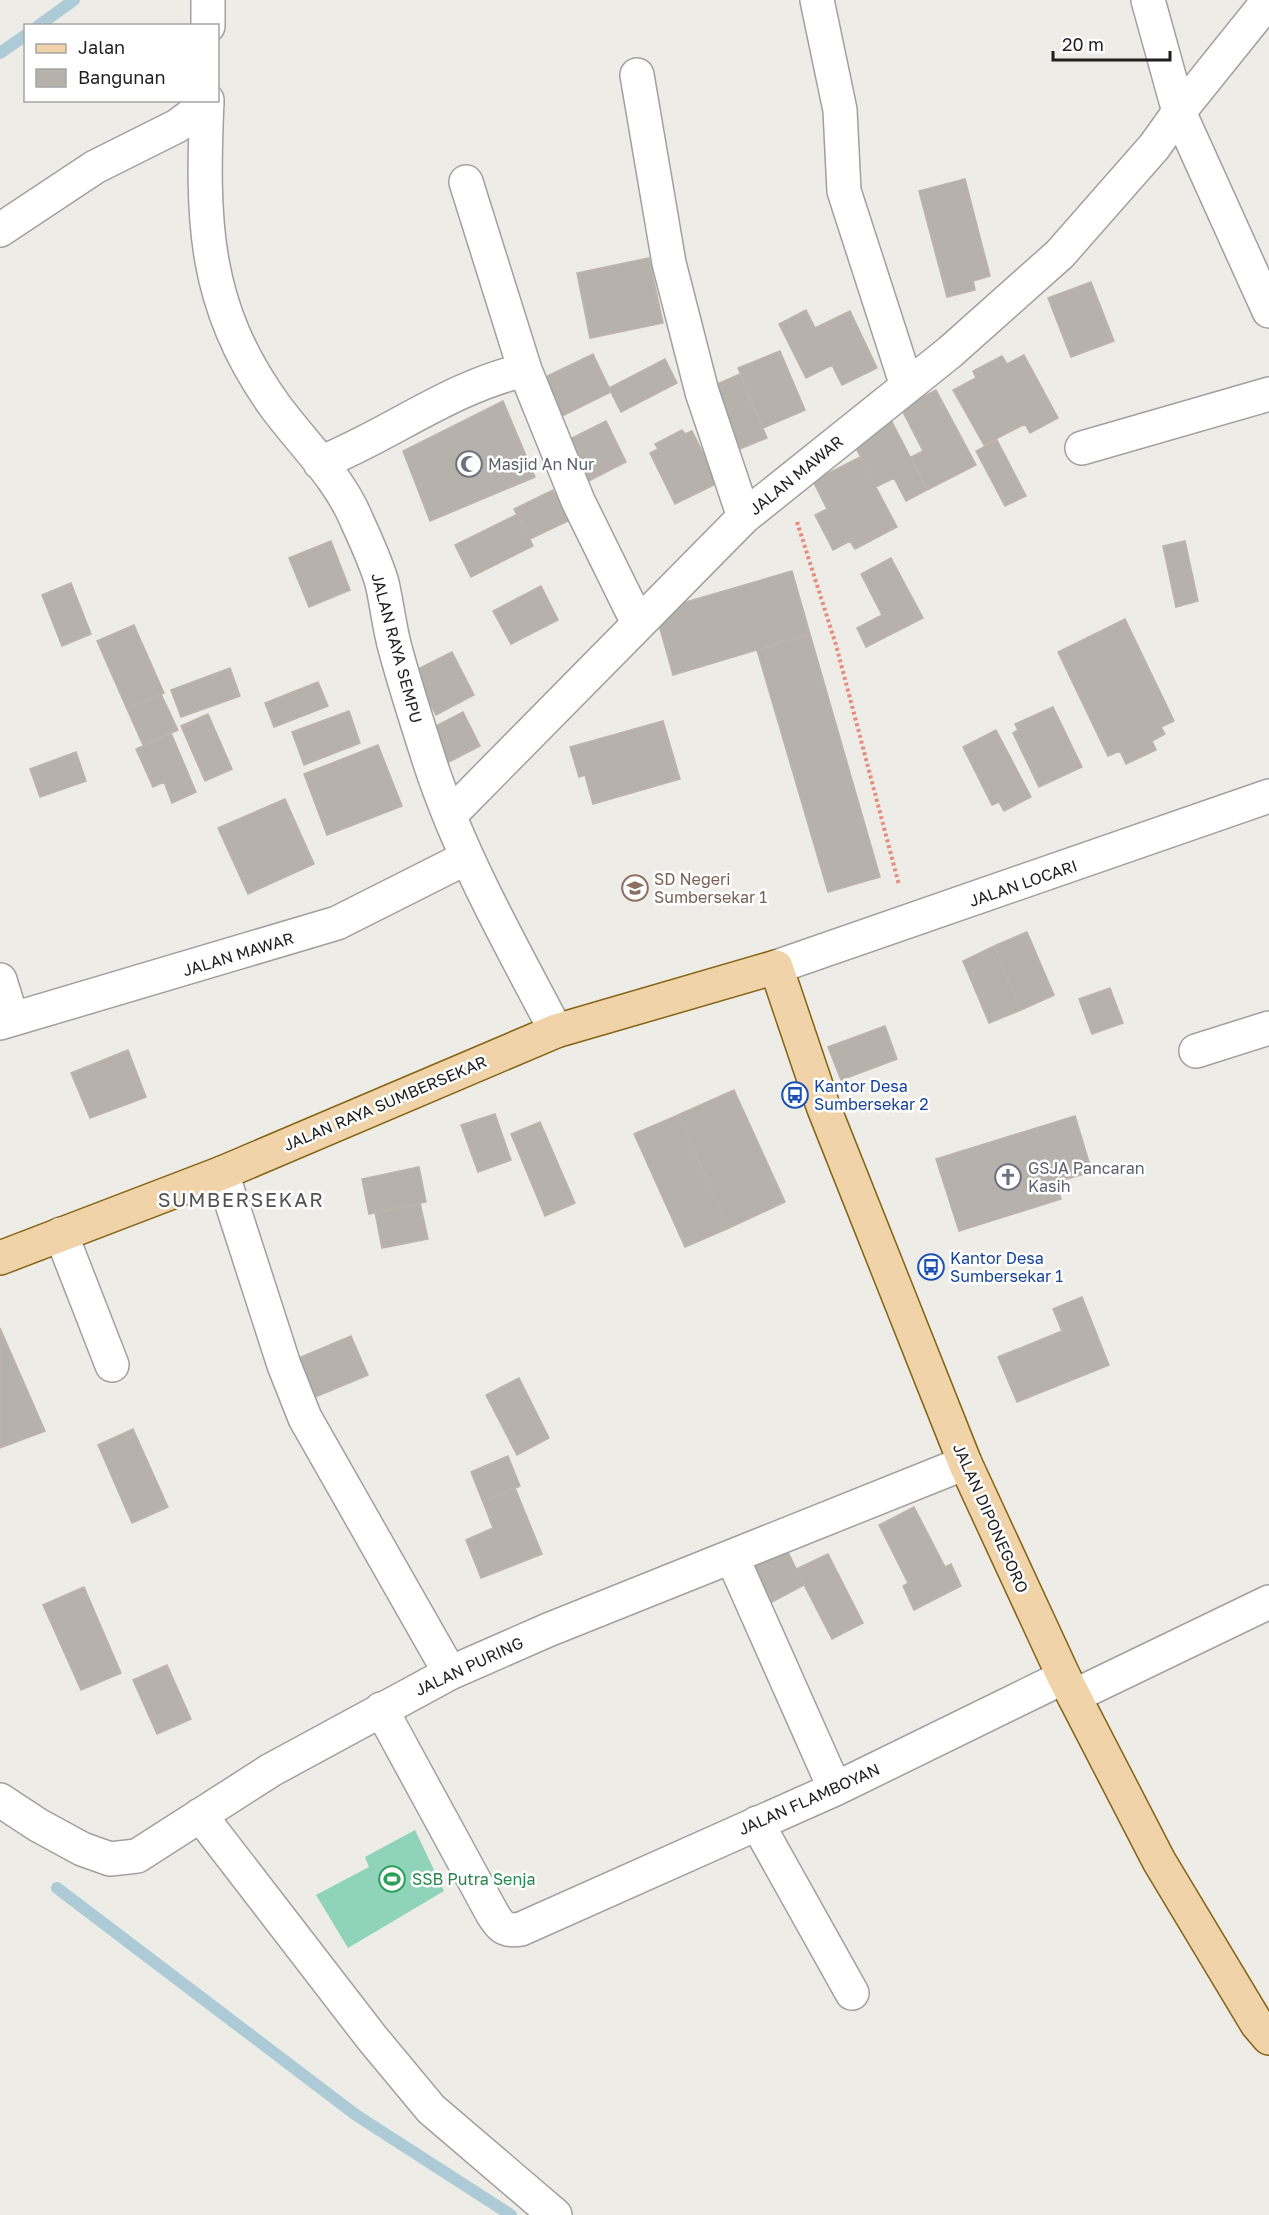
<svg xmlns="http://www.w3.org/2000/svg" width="1269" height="2215" font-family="'Golos Text',sans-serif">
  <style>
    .pitch { fill: #8ed3ba }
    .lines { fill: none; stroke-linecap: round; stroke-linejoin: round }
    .stream { stroke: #accbd6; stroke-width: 12 }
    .building { fill: #b7b1ac; stroke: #beb3aa; stroke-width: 1.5 }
    .minor-casing { stroke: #a0a0a0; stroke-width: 36 }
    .major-casing { stroke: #866313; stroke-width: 36 }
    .path { stroke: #e88b7d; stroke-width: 4; stroke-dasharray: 3 3; stroke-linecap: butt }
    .minor { stroke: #fff; stroke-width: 33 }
    .major { stroke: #f0d3a9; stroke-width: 33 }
    .labels { text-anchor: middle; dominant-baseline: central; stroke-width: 5; stroke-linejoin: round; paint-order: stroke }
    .worship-label { font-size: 16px; fill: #5b616d; stroke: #fff; text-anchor: start }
    .street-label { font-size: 16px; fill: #1f1f1f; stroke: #fff }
    .education-label { font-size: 16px; fill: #785e54; stroke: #fff; text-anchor: start }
    .transit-label { font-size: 16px; fill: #164399; stroke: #fff; text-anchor: start }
    .leisure-label { font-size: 16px; fill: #27864d; stroke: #fff; text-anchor: start }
    .quarter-label { font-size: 20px; letter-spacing: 1.5px; fill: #525252; stroke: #fff }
  </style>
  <rect width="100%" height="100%" fill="#eeece6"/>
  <path class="pitch" d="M415,1830L444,1891L348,1948L316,1895L369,1867L365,1857Z"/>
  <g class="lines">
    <path class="stream" d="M38,26L74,0
      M0,53L26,35
      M57,1888L356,2115L511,2215"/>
  </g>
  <path class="building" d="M965,179L990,276L973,281L975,290L947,297L919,191Z
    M649,258L663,323L590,338L577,273Z
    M1091,282L1114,341L1071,357L1048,298Z
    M806,310L815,328L850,311L877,368L842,385L832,365L806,378L779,324Z
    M780,351L805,410L763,428L738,368Z
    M593,354L611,392L558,418L539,380Z
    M1024,355L1058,418L1030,433L1025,424L984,445L953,390L976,378L973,371L1002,356L1007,364Z
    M665,359L677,383L621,412L609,388Z
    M740,374L767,438L732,452L706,389Z
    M936,390L976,465L927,490L911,457L923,451L901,408Z
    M503,401L535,477L430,521L403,451Z
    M889,416L927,490L906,501L894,478L876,487L850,436Z
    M606,421L626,462L579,486L558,445Z
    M682,430L685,434L692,431L718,483L675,504L650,453L658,449L655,444Z
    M997,440L1026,496L1005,506L976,451Z
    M860,457L897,527L855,549L850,541L833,550L815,515L827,509L813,481Z
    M553,490L568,521L530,539L514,509Z
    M518,514L533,546L471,577L455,545Z
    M331,541L350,590L309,607L289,558Z
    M1185,541L1198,601L1176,607L1163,546Z
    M891,558L923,618L866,647L857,628L882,615L861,574Z
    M792,571L810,634L673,675L655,611Z
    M71,583L91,634L62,646L42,595Z
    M541,586L558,620L511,644L493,611Z
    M1125,619L1174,721L1161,727L1165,734L1152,741L1156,750L1126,764L1120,751L1108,756L1058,652Z
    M134,625L164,693L127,709L97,641Z
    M810,634L880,877L828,892L757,650Z
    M452,652L474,695L436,715L414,671Z
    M230,668L240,696L181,717L171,690Z
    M318,682L328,706L274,727L265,703Z
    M161,694L178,730L143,745L127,709Z
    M1053,707L1082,767L1039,787L1013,733L1018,730L1015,724Z
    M349,711L360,743L304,765L292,732Z
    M463,712L480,746L445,764L428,730Z
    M208,714L232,769L205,781L181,726Z
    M663,721L680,779L593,804L585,775L579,777L570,747Z
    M996,730L1031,797L1004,811L999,802L992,805L963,747Z
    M171,733L196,792L172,803L164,782L153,787L136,749Z
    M378,745L402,806L327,835L304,774Z
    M76,752L86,781L40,797L30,769Z
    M285,799L314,864L248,894L218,828Z
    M1027,932L1054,995L1021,1010L994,946Z
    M994,946L1021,1010L989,1023L963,961Z
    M1110,988L1123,1023L1092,1034L1079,999Z
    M885,1026L897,1059L841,1080L828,1047Z
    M128,1050L146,1097L90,1118L71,1073Z
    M734,1090L785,1202L729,1228L678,1115Z
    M495,1114L511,1160L478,1172L461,1125Z
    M678,1115L729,1228L685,1247L634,1134Z
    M1075,1116L1092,1172L1056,1182L1061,1199L959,1231L936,1159Z
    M540,1122L575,1203L545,1216L511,1134Z
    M419,1167L426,1202L369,1214L362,1179Z
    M420,1203L428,1239L382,1248L375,1212Z
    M1082,1297L1109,1365L1017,1402L998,1357L1062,1331L1053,1309Z
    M0,1328L45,1431L0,1448Z
    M351,1336L368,1375L303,1402L287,1363Z
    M519,1378L549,1438L517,1455L486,1395Z
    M133,1429L168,1507L132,1523L98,1445Z
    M508,1456L520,1486L483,1502L471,1472Z
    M515,1488L542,1554L481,1578L466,1540L493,1528L483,1502Z
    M914,1507L945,1567L951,1564L961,1586L914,1610L903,1586L908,1583L879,1525Z
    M784,1544L804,1585L772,1602L751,1561Z
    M828,1554L863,1623L832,1639L796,1569Z
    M84,1587L121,1673L81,1690L43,1605Z
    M167,1665L191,1719L157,1734L133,1680Z"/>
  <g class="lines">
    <g class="minor-casing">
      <path id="minor" d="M208,0V26
        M817,0L840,110L844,191L907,386
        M1148,0L1179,112L1269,311
        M637,75L669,263L702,392L744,517
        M207,100C202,219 202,305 275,406C303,444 339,477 357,521C366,541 376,562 382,583C387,604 389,626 395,648C406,689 419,729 432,769C463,861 511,945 556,1031
        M466,182L525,370
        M0,230L95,167L177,126L207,104
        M1082,448L1269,394
        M320,463C390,435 450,387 525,370L578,501L638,623
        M450,815L744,517L950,352L1060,254L1154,147L1179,112L1269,0
        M776,967L1269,796
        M0,980L12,1019
        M0,1023L337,923L466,858
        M1196,1051L1269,1028
        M222,1173L284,1365L305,1418L450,1673
        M61,1234L112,1365
        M732,1557L835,1789
        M1074,1696L1269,1602
        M381,1709L492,1913C500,1926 504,1932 521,1929L835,1789L1064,1677
        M0,1800L38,1825L82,1849L110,1859L137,1856L271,1770L450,1673L548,1630L965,1463
        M200,1815L372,2038L431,2109L555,2215
        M757,1823L852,1993"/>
    </g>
    <g class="major-casing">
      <path id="major" d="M0,1258L222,1173L556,1031L776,967L823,1106L965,1463L1064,1677L1159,1861L1257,2024L1269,2038"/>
    </g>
    <path class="path" d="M797,522L836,645L899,885"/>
    <use href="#minor" class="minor"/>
    <use href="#major" class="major"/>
  </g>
  <defs>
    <g id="mosque-ring" transform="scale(1.35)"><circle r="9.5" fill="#fff" stroke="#6b7280" stroke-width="1.5"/><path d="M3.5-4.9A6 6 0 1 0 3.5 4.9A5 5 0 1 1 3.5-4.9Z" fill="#6b7280"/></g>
    <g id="school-ring" transform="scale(1.35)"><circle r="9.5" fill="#fff" stroke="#8d6e63" stroke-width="1.5"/><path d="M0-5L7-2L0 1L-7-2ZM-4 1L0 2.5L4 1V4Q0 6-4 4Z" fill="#8d6e63"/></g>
    <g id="bus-ring" transform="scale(1.35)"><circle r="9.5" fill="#fff" stroke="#1a4fb4" stroke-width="1.5"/><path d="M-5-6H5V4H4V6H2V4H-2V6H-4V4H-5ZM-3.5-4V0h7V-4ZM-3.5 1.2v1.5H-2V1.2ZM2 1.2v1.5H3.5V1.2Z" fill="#1a4fb4"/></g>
    <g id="church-ring" transform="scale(1.35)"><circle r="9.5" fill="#fff" stroke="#6b7280" stroke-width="1.5"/><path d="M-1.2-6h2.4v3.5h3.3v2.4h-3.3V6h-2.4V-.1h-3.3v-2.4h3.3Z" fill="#6b7280"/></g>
    <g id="stadium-ring" transform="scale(1.35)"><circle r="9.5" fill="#fff" stroke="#2e9e5b" stroke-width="1.5"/><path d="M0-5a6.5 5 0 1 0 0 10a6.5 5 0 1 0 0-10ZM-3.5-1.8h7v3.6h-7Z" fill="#2e9e5b"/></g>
  </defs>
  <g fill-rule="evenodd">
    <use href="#mosque-ring" x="469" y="464"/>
    <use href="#school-ring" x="635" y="888"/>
    <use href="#bus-ring" x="795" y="1095"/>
    <use href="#church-ring" x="1008" y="1177"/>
    <use href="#bus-ring" x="931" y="1267"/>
    <use href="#stadium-ring" x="392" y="1879"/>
  </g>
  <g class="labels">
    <g class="worship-label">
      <text x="488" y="464">Masjid An Nur</text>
      <text x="1028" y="1168">GSJA Pancaran<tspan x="1028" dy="18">Kasih</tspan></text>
    </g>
    <g class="street-label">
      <text transform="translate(796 475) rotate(-39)">JALAN MAWAR</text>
      <text transform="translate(397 648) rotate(75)">JALAN RAYA SEMPU</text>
      <text transform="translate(1023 883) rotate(-19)">JALAN LOCARI</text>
      <text transform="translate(238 954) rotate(-17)">JALAN MAWAR</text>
      <text transform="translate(385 1103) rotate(-23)">JALAN RAYA SUMBERSEKAR</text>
      <text transform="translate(991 1518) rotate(66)">JALAN DIPONEGORO</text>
      <text transform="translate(469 1666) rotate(-25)">JALAN PURING</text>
      <text transform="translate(809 1799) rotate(-24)">JALAN FLAMBOYAN</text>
    </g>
    <g class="education-label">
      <text x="654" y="879">SD Negeri<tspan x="654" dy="18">Sumbersekar 1</tspan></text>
    </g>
    <g class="transit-label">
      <text x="814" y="1086">Kantor Desa<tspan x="814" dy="18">Sumbersekar 2</tspan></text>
      <text x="950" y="1258">Kantor Desa<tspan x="950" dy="18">Sumbersekar 1</tspan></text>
    </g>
    <g class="leisure-label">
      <text x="412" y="1879">SSB Putra Senja</text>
    </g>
    <g class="quarter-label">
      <text x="241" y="1199">SUMBERSEKAR</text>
    </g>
  </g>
  <rect x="24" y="24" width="195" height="78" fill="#ffffff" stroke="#a5a5a5" stroke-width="1.5"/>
  <rect x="36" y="44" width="30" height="9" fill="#f0d3a9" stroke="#a5a5a5" stroke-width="1.5"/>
  <text x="78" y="54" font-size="18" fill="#1f1f1f">Jalan</text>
  <rect x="36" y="69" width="30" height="18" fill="#b7b1ac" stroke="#a5a5a5" stroke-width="1.5"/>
  <text x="78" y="84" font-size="18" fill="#1f1f1f">Bangunan</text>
  <path d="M1053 51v9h117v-9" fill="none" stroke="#1f1f1f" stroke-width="3"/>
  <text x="1062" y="51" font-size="18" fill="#1f1f1f" stroke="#ffffff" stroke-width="4.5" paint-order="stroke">20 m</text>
</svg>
